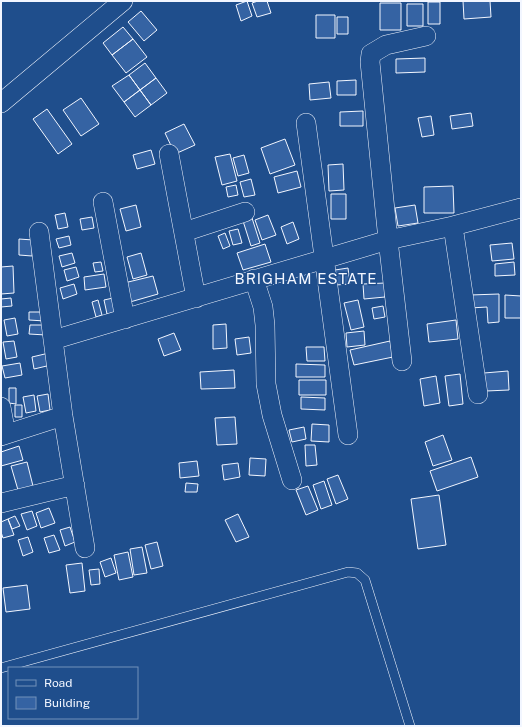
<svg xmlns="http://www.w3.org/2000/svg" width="522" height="727" font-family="'Public Sans',sans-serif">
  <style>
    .building { fill: #3563a3; stroke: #f2f6ff }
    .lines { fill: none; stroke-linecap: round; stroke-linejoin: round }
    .service-casing { stroke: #f2f6ff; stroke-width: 10 }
    .minor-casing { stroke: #f2f6ff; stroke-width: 20 }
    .service { stroke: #1f4e8c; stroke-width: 9 }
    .minor { stroke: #1f4e8c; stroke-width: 19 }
    .labels { text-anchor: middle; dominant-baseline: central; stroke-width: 3; stroke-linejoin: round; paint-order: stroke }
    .neighbourhood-label { font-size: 15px; letter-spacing: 1px; fill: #f2f6ff; stroke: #1f4e8c }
  </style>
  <rect width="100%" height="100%" fill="#1f4e8c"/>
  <path class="building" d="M247,1L252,16L241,21L236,5Z
    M258,1H267L271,13L257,17L252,3Z
    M463,1H490L491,17L464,19Z
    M428,2H440V24H428Z
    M380,3H401V30H380Z
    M407,4H423V26H407Z
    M141,11L157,30L144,41L128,22Z
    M316,15H335V38H316Z
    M337,17H348V34H337Z
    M123,27L133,39L112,55L103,43Z
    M133,39L147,57L126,73L112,55Z
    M425,58V72L396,73V59Z
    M145,63L156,78L140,90L129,75Z
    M129,75L140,90L124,102L112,86Z
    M156,78L167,93L151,105L140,90Z
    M356,80V95H337V81Z
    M329,82L331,98L310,100L309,84Z
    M140,90L151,105L135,117L124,102Z
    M81,98L99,124L81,136L63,110Z
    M47,109L72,144L58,154L33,119Z
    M363,111V126H340V112Z
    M471,113L473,126L452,129L450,116Z
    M431,116L434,135L422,137L418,118Z
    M184,124L195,145L175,154L165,133Z
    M285,139L295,165L270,174L261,148Z
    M151,150L155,164L137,169L133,155Z
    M230,154L237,181L222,185L215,157Z
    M244,155L249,173L238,176L233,158Z
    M343,164L344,190L329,191L328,165Z
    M297,171L301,187L278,193L274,177Z
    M251,179L255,195L244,197L240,182Z
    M236,185L238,195L228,197L226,187Z
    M453,186L454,213H424V187Z
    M331,194H346V219H331Z
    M136,205L141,227L126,231L120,209Z
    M415,205L418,223L398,226L395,208Z
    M65,213L68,227L58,229L55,215Z
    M268,215L276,235L262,240L255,220Z
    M92,217L94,228L82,230L80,219Z
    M252,218L260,243L251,246L243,221Z
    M293,222L299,239L287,244L281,227Z
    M238,229L242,243L233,245L229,231Z
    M225,233L230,246L223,249L218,236Z
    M69,236L71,245L59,248L56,239Z
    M19,239L33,240L32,256L19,255Z
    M512,243L514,259L492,261L490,245Z
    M265,244L271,262L243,270L237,253Z
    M72,253L75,263L62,267L59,256Z
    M141,253L147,275L133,279L127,257Z
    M101,262L103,271L95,272L93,263Z
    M514,262L515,275L495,276V264Z
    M13,266L14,293L1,294V267Z
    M76,267L79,277L67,281L64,270Z
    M348,268L350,284L336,285L335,270Z
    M104,274L106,287L85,290L84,277Z
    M153,276L158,294L130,302L124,283Z
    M385,283V297L364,299L363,284Z
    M74,284L77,294L63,299L60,288Z
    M499,294V322L488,323L487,307L470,308V295Z
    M505,295L521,296V318H505Z
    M11,298L12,306L1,307V299Z
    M113,298L116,312L107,314L104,300Z
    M98,300L102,315L96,317L92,302Z
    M358,300L364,327L351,330L344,303Z
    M383,306L385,317L374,319L372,308Z
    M29,312H45V321L29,320Z
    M15,318L18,334L7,336L4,320Z
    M456,320L458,339L429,342L427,324Z
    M226,324L227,348L213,349V325Z
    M30,325H46V335L29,334Z
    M364,331L365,345L347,347L346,333Z
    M174,333L181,350L164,356L158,339Z
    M249,337L251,353L237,355L235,339Z
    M14,341L17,357L6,359L3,342Z
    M390,341L393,357L354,365L350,350Z
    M306,347H324L325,361H307Z
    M49,353L51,365L34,369L32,357Z
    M20,363L22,375L5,378L2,366Z
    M296,364L325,365V377H296Z
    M234,370L235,388L201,389L200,372Z
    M508,371L509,390L486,391L484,373Z
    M460,374L463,404L449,406L445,376Z
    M436,376L440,403L424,406L420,379Z
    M299,380H326V395H299Z
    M9,388H16V404L9,403Z
    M48,394L50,410L40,412L37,396Z
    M34,395L36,411L26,413L23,397Z
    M301,397L325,398V410L301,409Z
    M15,405H22V417H15Z
    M235,417L237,444L217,445L215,418Z
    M312,424L329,425V442L311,441Z
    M304,427L306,439L292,442L289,430Z
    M443,435L452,460L433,466L425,442Z
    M305,445H315L317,465L306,466Z
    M19,446L23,460L1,466V452Z
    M471,457L478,477L437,491L430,471Z
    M250,458L266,459L265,476L249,475Z
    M197,461L199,476L180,478L179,463Z
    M27,462L33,486L18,490L11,466Z
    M238,463L240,477L224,480L222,465Z
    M338,475L348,499L336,504L327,479Z
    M324,481L332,505L321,509L313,485Z
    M186,483L198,484L197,492H185Z
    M308,486L318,510L306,515L296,490Z
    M439,495L446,545L418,549L411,499Z
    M49,508L55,523L41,528L36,513Z
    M32,511L37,526L27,530L21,514Z
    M238,514L249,537L236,542L225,520Z
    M15,516L20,526L12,529L8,519Z
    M8,519L14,535L3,538L1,532V522Z
    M70,527L75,542L65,546L60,530Z
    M54,535L60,550L49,553L44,538Z
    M28,537L33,552L23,556L18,540Z
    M157,542L163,566L151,569L145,545Z
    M142,547L147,573L134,575L130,549Z
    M128,552L133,577L119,580L114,555Z
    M111,558L116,573L105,577L100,562Z
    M82,563L85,591L70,593L66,565Z
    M99,569L100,584L91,585L89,570Z
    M27,585L30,609L6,612L3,588Z"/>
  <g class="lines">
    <g class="service-casing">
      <path id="service" d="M1,668L348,572L357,573L365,580L410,726"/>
    </g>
    <g class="minor-casing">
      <path id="minor" d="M1,103L123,1
        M306,123L348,435
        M169,154L196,298
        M103,202L125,319
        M453,226L478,394
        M39,232L63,416L85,548
        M184,232L245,212
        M254,279L263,307L265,325L266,384L272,415L292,480
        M53,340L388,240L453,226L521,208
        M402,361L388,240L370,62L371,54L386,45L426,36
        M1,407L6,434
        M1,436L63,416
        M1,503L75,485"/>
    </g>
    <use href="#service" class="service"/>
    <use href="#minor" class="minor"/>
  </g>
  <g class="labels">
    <g class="neighbourhood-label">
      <text x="306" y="278">BRIGHAM ESTATE</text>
    </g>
  </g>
  <rect width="522" height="727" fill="none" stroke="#f2f6ff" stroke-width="4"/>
  <rect x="8" y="667" width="130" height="52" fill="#1f4e8c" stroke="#7391ba"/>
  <rect x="16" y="680" width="20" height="6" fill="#1f4e8c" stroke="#7391ba"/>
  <text x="44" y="687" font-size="12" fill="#f2f6ff">Road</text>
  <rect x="16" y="697" width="20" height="12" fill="#3563a3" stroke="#7391ba"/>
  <text x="44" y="707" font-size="12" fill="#f2f6ff">Building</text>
</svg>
